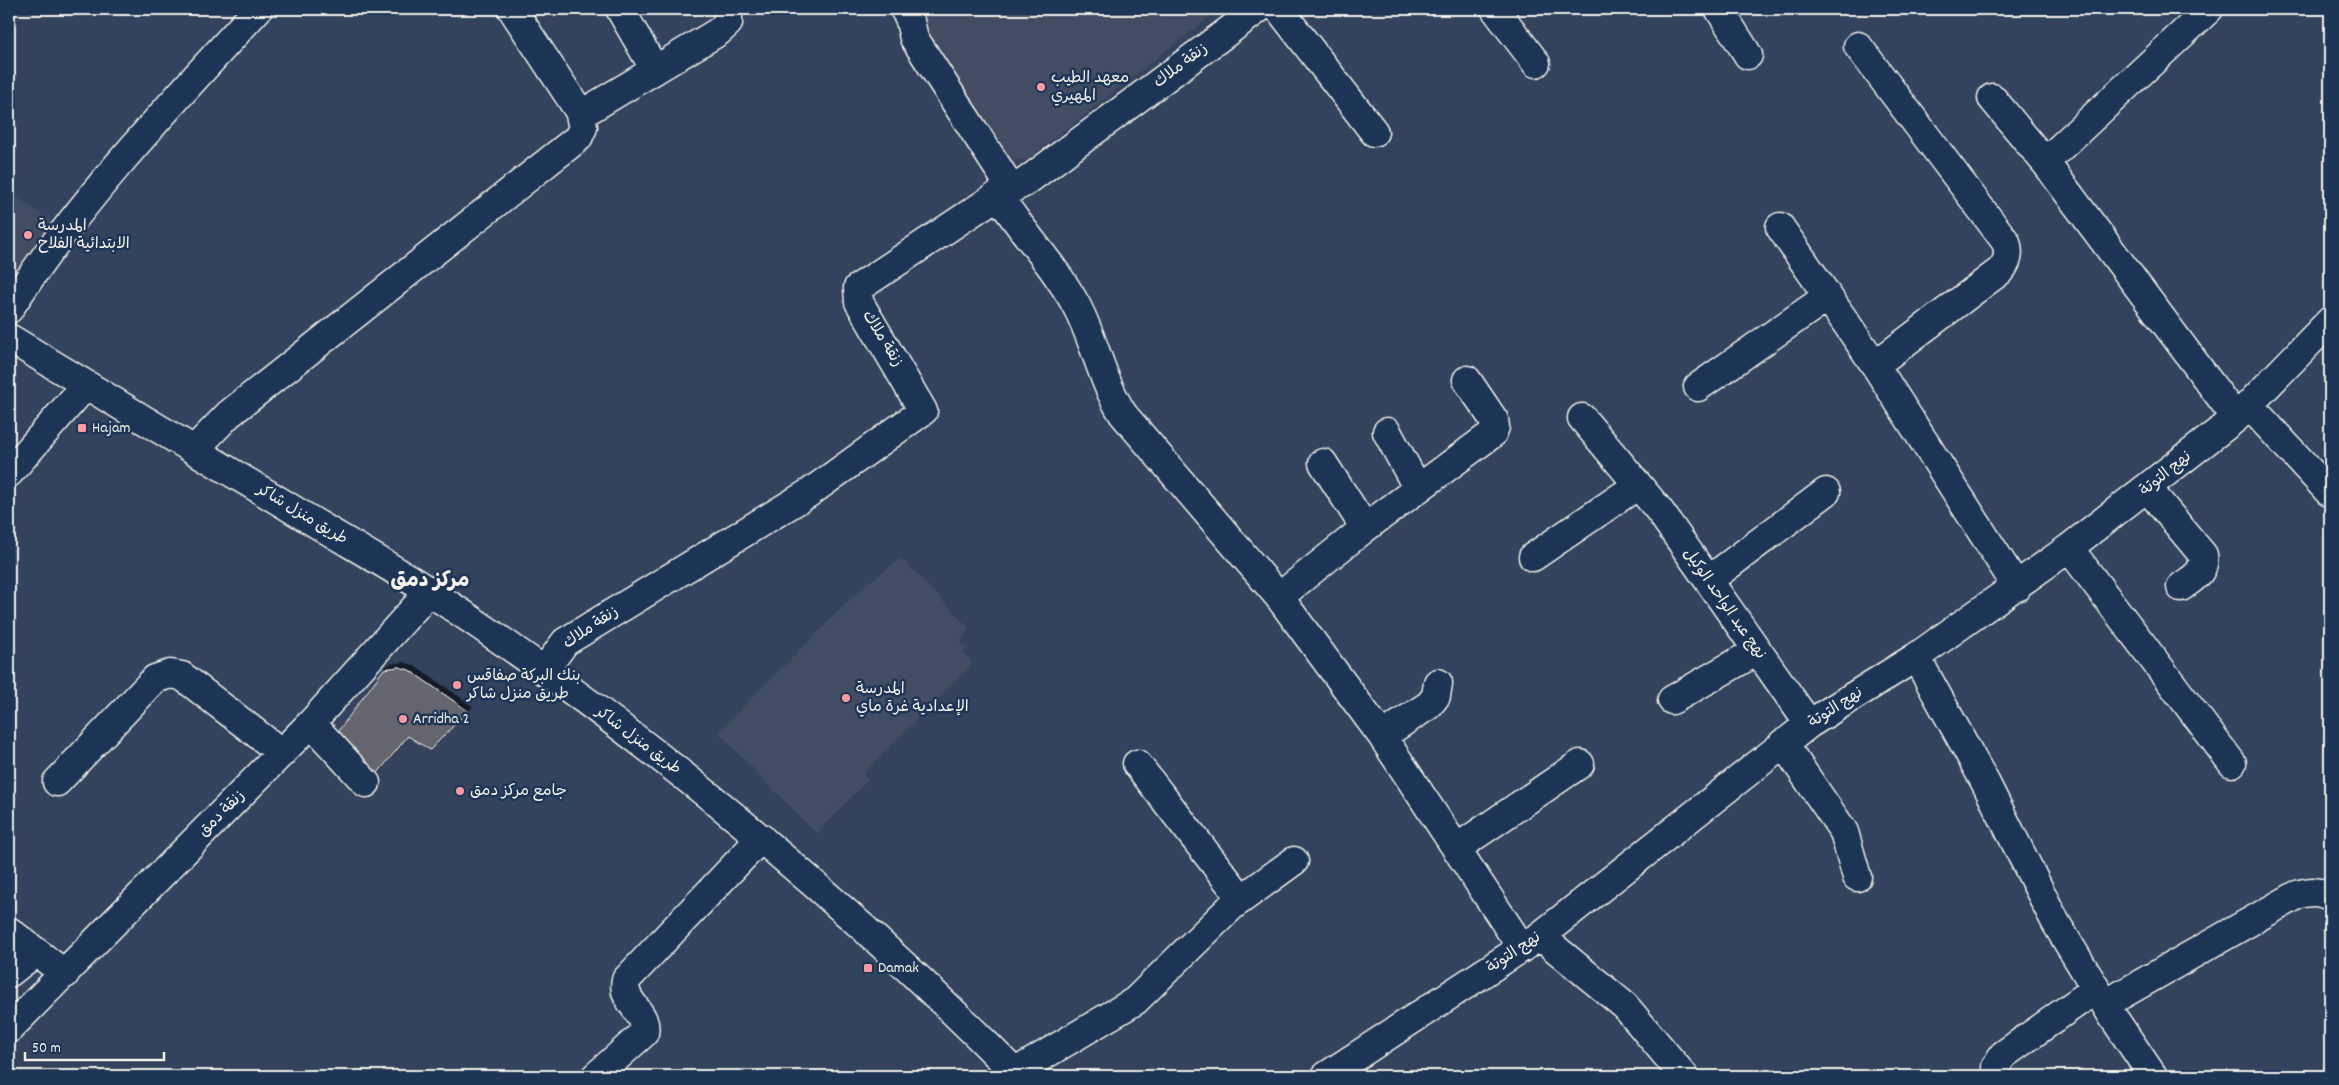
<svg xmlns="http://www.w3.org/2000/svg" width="2339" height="1085" font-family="Dekko,'Playpen Sans Arabic',sans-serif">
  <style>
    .built { fill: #424d63 }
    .building { fill: #65656f; stroke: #f4f1e8; filter: url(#shadow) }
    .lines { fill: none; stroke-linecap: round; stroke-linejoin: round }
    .minor-casing { stroke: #f4f1e8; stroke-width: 31 }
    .major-casing { stroke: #f4f1e8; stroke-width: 31 }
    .minor { stroke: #1d3557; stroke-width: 28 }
    .major { stroke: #1d3557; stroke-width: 28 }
    .poi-dot { fill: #ff9aa2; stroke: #1d3557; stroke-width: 2 }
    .labels { text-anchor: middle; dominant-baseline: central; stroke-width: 5; stroke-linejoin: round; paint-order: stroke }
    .street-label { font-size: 16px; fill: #f4f1e8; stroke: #1d3557 }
    .poi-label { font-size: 16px; fill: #f4f1e8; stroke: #1d3557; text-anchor: start }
    .district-label { font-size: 21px; font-weight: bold; fill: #f4f1e8; stroke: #1d3557 }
  </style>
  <defs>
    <filter id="shadow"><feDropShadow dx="4.5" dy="-4.5" stdDeviation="0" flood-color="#0009"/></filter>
  </defs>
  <rect width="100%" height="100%" fill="#33435e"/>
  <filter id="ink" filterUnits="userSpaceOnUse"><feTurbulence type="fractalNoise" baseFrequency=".02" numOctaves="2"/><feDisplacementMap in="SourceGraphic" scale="10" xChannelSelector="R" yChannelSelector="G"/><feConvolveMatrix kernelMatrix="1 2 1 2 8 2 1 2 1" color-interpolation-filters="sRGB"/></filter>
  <g filter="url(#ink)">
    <path class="built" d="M913,9H1219L1027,160L1006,159Z
      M10,193L56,224L9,289V196Z
      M901,558L969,628L960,643L967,648L963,653L973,663L863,774L868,780L816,834L718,732L865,585Z"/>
    <path class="building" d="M399,667L409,670L468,711L430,750L408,736L377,774L336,734L384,669Z"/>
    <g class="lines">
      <g class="minor-casing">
        <path id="minor" d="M620,9L655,70
          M904,9L909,17L914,38L1011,188
          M1279,9L1374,132
          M1495,9L1536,63
          M1719,9L1748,55
          M1858,46L2006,242C2010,254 2008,262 2000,271L1875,365
          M1992,98L2045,162L2236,418
          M580,115L718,32L728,23V9
          M2045,162L2209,9
          M998,195C1022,232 1055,266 1076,305C1095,340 1101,380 1123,414L1279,597L1382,736L1522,948
          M1780,227L1875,365L2017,587
          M9,309C80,200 170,105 258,9
          M1698,387L1827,297
          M2249,405L2330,493
          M1582,418L1659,510L1809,724
          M1387,432L1418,489
          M194,450L229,414L578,138L583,127L579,111L512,9
          M1323,463L1365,528
          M9,473L86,385
          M2148,489L2203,555C2206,572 2193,578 2181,587
          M2069,548L2232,763
          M1533,557L1638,485
          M1709,580L1826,492
          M1279,597L1365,528L1492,434L1495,427L1494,420L1467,380
          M1916,657L1985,782L2056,923L2113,1017L2153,1076
          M544,671L565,642L809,493L923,411L859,302L858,288L998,195L1024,183L1258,9
          M1672,700L1757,651
          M311,723L366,783
          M1382,736L1429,705L1436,696L1438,683
          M1783,743L1844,832L1857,877
          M1137,764L1241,898
          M57,782L155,679L170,674L182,676L282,753
          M1457,848L1580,764
          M9,931L65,974
          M1540,936L1625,1006L1684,1076
          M9,973L36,952
          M2105,1004L2297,895C2310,891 2318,891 2330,896
          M9,1029L311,723L429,592
          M1014,1073L1135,1001L1232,906L1294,861
          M596,1076L644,1033C649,1012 620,1002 626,980L761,838
          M1326,1076L1540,936L1809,724L1916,657L2069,548L2236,418L2330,321
          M1998,1076L1996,1066L2003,1055L2096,989"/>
      </g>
      <g class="major-casing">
        <path id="major" d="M9,338C101,394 192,449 284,504C332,534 382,561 430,592C642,732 840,895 1018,1076"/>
      </g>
      <use href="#minor" class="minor"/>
      <use href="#major" class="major"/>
    </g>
  </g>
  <g class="poi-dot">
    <circle cx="1041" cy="87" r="5"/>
    <circle cx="28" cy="235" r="5"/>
    <rect x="77" y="423" width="10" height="10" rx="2.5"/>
    <circle cx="457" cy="685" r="5"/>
    <circle cx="846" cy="698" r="5"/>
    <circle cx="403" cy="719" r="5"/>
    <circle cx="460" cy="791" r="5"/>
    <rect x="863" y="963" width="10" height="10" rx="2.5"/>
  </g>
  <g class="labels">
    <g class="street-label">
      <text transform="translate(1181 66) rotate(-37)">زنقة ملاك</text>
      <text transform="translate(882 339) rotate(58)">زنقة ملاك</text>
      <text transform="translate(2166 474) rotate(-39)">نهج التوتة</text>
      <text transform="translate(302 515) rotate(31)">طريق منزل شاكر</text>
      <text transform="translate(1724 604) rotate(55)">نهج عبد الواحد الوكيل</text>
      <text transform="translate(591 628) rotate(-34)">زنقة ملاك</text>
      <text transform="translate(1836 708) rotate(-33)">نهج التوتة</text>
      <text transform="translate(638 741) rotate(37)">طريق منزل شاكر</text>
      <text transform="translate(222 814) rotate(-45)">زنقة دمق</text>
      <text transform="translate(1514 953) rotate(-34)">نهج التوتة</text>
    </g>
    <g class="poi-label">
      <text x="1051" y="78">معهد الطيب<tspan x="1051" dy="18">المهيري</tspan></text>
      <text x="38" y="226">المدرسة<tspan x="38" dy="18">الابتدائية الفلاح</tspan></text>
      <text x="92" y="428">Hajam</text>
      <text x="467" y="676">بنك البركة صفاقس<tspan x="467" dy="18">طريق منزل شاكر</tspan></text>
      <text x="856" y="689">المدرسة<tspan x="856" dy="18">الإعدادية غرة ماي</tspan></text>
      <text x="413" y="719">Arridha 2</text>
      <text x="470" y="791">جامع مركز دمق</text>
      <text x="878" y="968">Damak</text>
    </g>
    <g class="district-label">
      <text x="430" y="582">مركز دمق</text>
    </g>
  </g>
  <rect width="2339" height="1085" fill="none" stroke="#1d3557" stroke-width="30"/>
  <rect x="15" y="15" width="2309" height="1055" fill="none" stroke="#f4f1e8" stroke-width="2" filter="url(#ink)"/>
  <path d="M25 1052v8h139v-8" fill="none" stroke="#f4f1e8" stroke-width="2.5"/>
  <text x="32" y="1052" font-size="15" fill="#f4f1e8" stroke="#1d3557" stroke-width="4" paint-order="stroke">50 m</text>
</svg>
